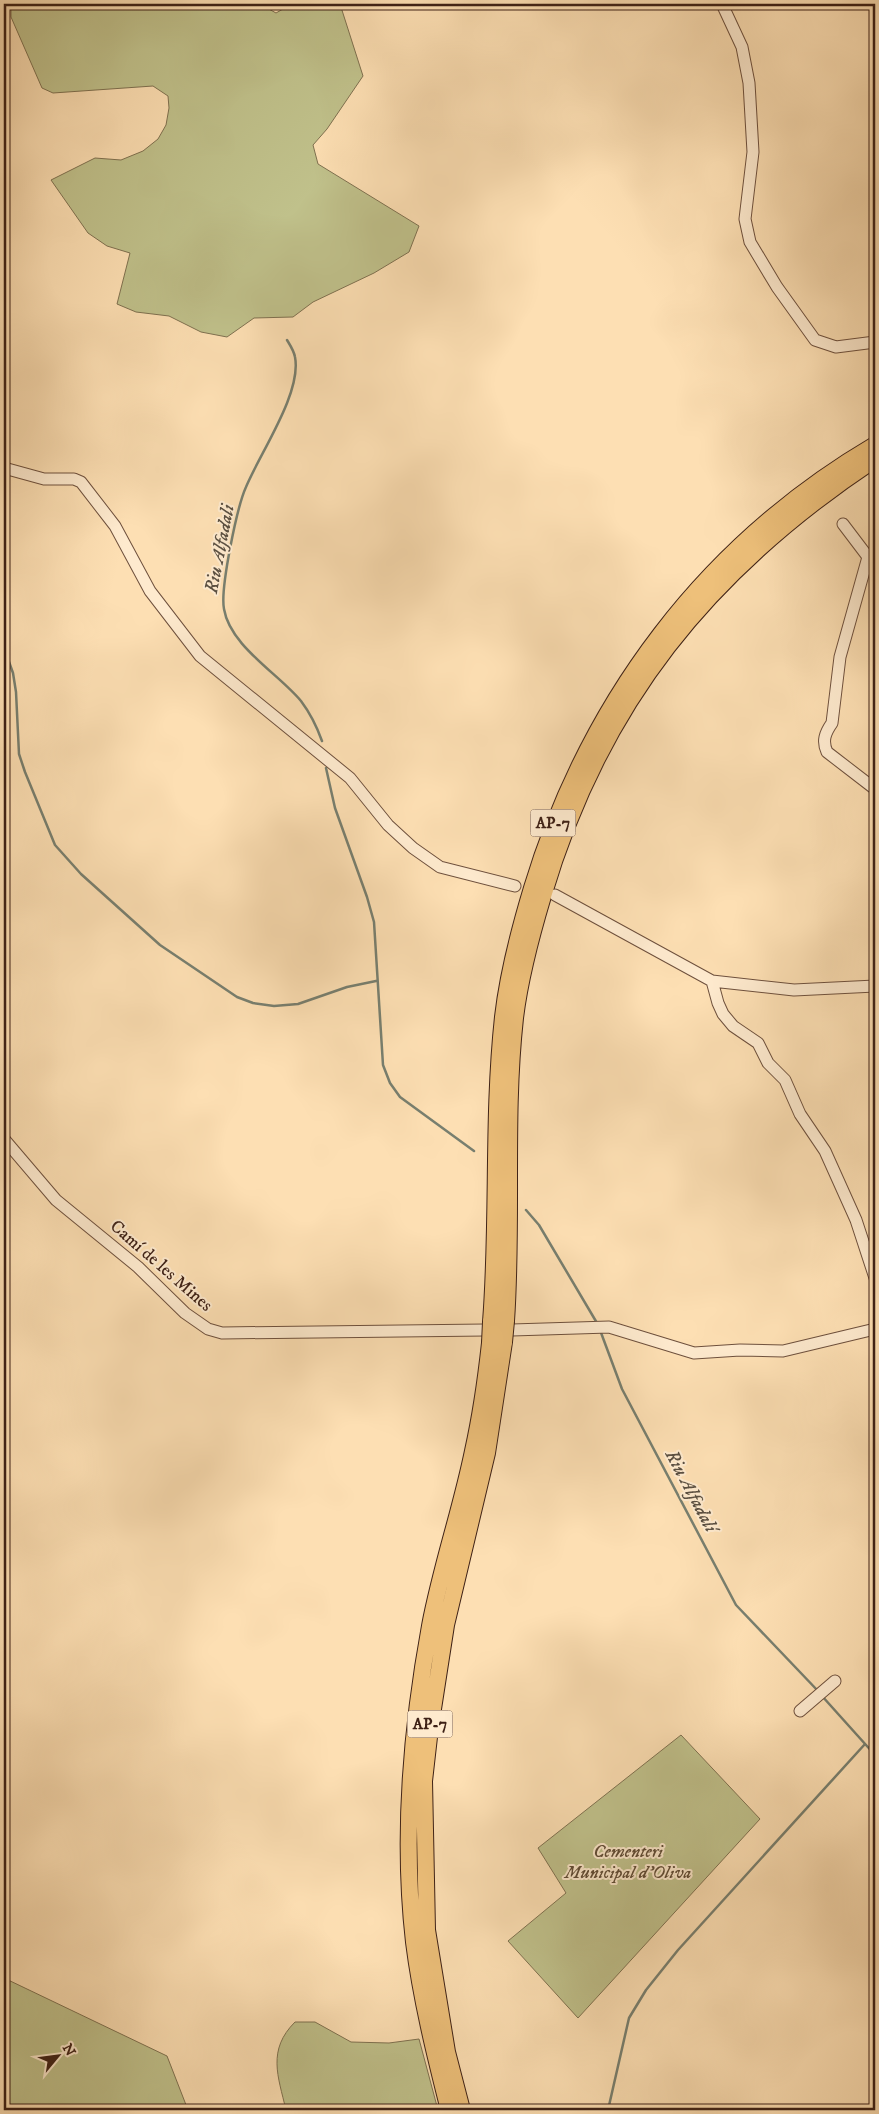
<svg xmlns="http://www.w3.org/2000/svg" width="879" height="2114" font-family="'IM FELL DW Pica',serif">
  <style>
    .green { fill: #c0c18b; stroke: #7f7150 }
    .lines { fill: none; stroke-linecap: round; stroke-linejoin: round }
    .stream { stroke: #787f6f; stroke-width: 2.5 }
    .minor-casing { stroke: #6e503d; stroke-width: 13 }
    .highway-casing { stroke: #3e2116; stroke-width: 18 }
    .minor { stroke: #feeace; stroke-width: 11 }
    .highway { stroke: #eec07a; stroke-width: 16 }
    .highway-bridge-casing { stroke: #3e2116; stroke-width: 18; stroke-linecap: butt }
    .highway-bridge { stroke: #eec07a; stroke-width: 16 }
    .labels { text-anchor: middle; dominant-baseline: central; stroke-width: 4; stroke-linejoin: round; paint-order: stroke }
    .shield { fill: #feeace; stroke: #785d4d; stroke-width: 1 }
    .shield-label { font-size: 16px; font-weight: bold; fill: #3e2116 }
    .street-label { font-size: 18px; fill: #3e2116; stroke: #feeace }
    .park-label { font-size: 18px; font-style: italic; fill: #5e4933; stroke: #feeace }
    .water-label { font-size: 19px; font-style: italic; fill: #5b5042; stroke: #feeace }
  </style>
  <rect width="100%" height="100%" fill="#fddfb3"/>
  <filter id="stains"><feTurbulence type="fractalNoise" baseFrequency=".004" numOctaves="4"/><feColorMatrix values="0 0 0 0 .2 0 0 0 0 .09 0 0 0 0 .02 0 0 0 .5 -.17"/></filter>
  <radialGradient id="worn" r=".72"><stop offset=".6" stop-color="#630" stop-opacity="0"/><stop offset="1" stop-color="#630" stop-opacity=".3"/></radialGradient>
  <path class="green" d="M11,4H260L276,13L283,9L281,4H340L363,76L327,129L313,145L318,164L419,226L409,252L374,273L313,302L293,317L254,318L227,337L201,332L169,316L136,312L117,304L130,253L107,246L88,233L51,180L95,158L121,160L143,151L158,139L166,125L169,108L168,96L153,86L53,93L42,88L11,17Z
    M681,1735L760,1819L578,2018L508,1941L566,1893L538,1848Z
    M4,1978L167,2056L188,2110H4Z
    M295,2022H315L351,2042L389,2043L419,2039L438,2110H286C278,2076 267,2050 295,2022Z"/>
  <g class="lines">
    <path class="stream" d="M287,340C290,345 294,351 295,357C302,393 260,453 246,487C237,507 220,589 224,609C230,646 279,674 301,701C310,713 317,727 322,741
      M4,648L13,673L16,692L19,754L25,772L55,845L81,874L160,945L237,997L253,1003L274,1006L298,1004L347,987L376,981
      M326,768L335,808L367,897L374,922L383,1065L390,1083L400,1097L474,1151
      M526,1210L539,1225L597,1323
      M600,1330L622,1389L736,1605L819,1692
      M822,1696L875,1755
      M608,2110L629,2018L646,1990L678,1950L865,1744"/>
    <g class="minor-casing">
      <path id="minor" d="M722,4L742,47L749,83L753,152L745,219L750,242L777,287L815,340L836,347L875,342
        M4,468L44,479H74L81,482L115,526L150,591L200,656L350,778L388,825L413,848L440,867L515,886
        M843,524L868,557L840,657L832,723C825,733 822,741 827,752L875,789
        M555,895L712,981L794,990L875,986
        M712,981L718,1003L723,1014L733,1026L758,1043L768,1063L785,1080L800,1114L825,1151L856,1220L875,1278
        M4,1139L56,1200L138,1267L185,1313L208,1329L222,1333L485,1330
        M512,1330L609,1327L694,1353L740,1350L783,1351L875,1329
        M800,1711L835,1681"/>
    </g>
    <g class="highway-casing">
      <path id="highway" d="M506,1321C513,1220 504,1118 515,1018C520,977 531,936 543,896C600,702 708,570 875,459
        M491,1322C499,1221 492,1119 503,1017C508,973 519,931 532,888C589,700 705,545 875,445
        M449,2110C435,2055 421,1998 414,1942C402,1837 411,1730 430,1626C441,1567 461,1510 473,1451C481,1415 486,1380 490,1343
        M462,2110L447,2052L427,1930L424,1781L430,1728L446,1625L487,1453L504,1342"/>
    </g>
    <use href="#minor" class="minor"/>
    <use href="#highway" class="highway"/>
    <g class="highway-bridge-casing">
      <path id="highway-bridge" d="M504,1342L506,1321
        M490,1343L491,1322"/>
    </g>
    <use href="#highway-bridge" class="highway-bridge"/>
  </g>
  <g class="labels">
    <g class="shield">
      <rect x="530.5" y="809.5" width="45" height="27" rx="4"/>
      <rect x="407.5" y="1710.5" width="45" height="27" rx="4"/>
    </g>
    <g class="shield-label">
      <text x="553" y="823">AP-7</text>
      <text x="430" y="1724">AP-7</text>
    </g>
    <g class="street-label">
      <text transform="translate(161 1266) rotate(41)">Camí de les Mines</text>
    </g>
    <g class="park-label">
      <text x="628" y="1852">Cementeri<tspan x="628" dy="21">Municipal d'Oliva</tspan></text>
    </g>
    <g class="water-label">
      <text transform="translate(220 549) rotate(-79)">Riu Alfadali</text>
      <text transform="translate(691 1491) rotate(62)">Riu Alfadalí</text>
    </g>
  </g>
  <rect width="879" height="2114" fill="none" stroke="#fddfb3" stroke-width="20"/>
  <rect x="5" y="5" width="869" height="2104" fill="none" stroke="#3e2116" stroke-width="2.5"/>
  <rect x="10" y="10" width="859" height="2094" fill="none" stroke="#3e2116"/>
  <g transform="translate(58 2056) rotate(61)" stroke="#feeace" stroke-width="4" paint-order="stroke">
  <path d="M0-4L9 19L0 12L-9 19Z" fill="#3e2116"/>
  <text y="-8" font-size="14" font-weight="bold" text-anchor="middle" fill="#3e2116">N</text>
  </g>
  <rect width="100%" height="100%" filter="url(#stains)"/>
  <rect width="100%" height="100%" fill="url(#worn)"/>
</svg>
